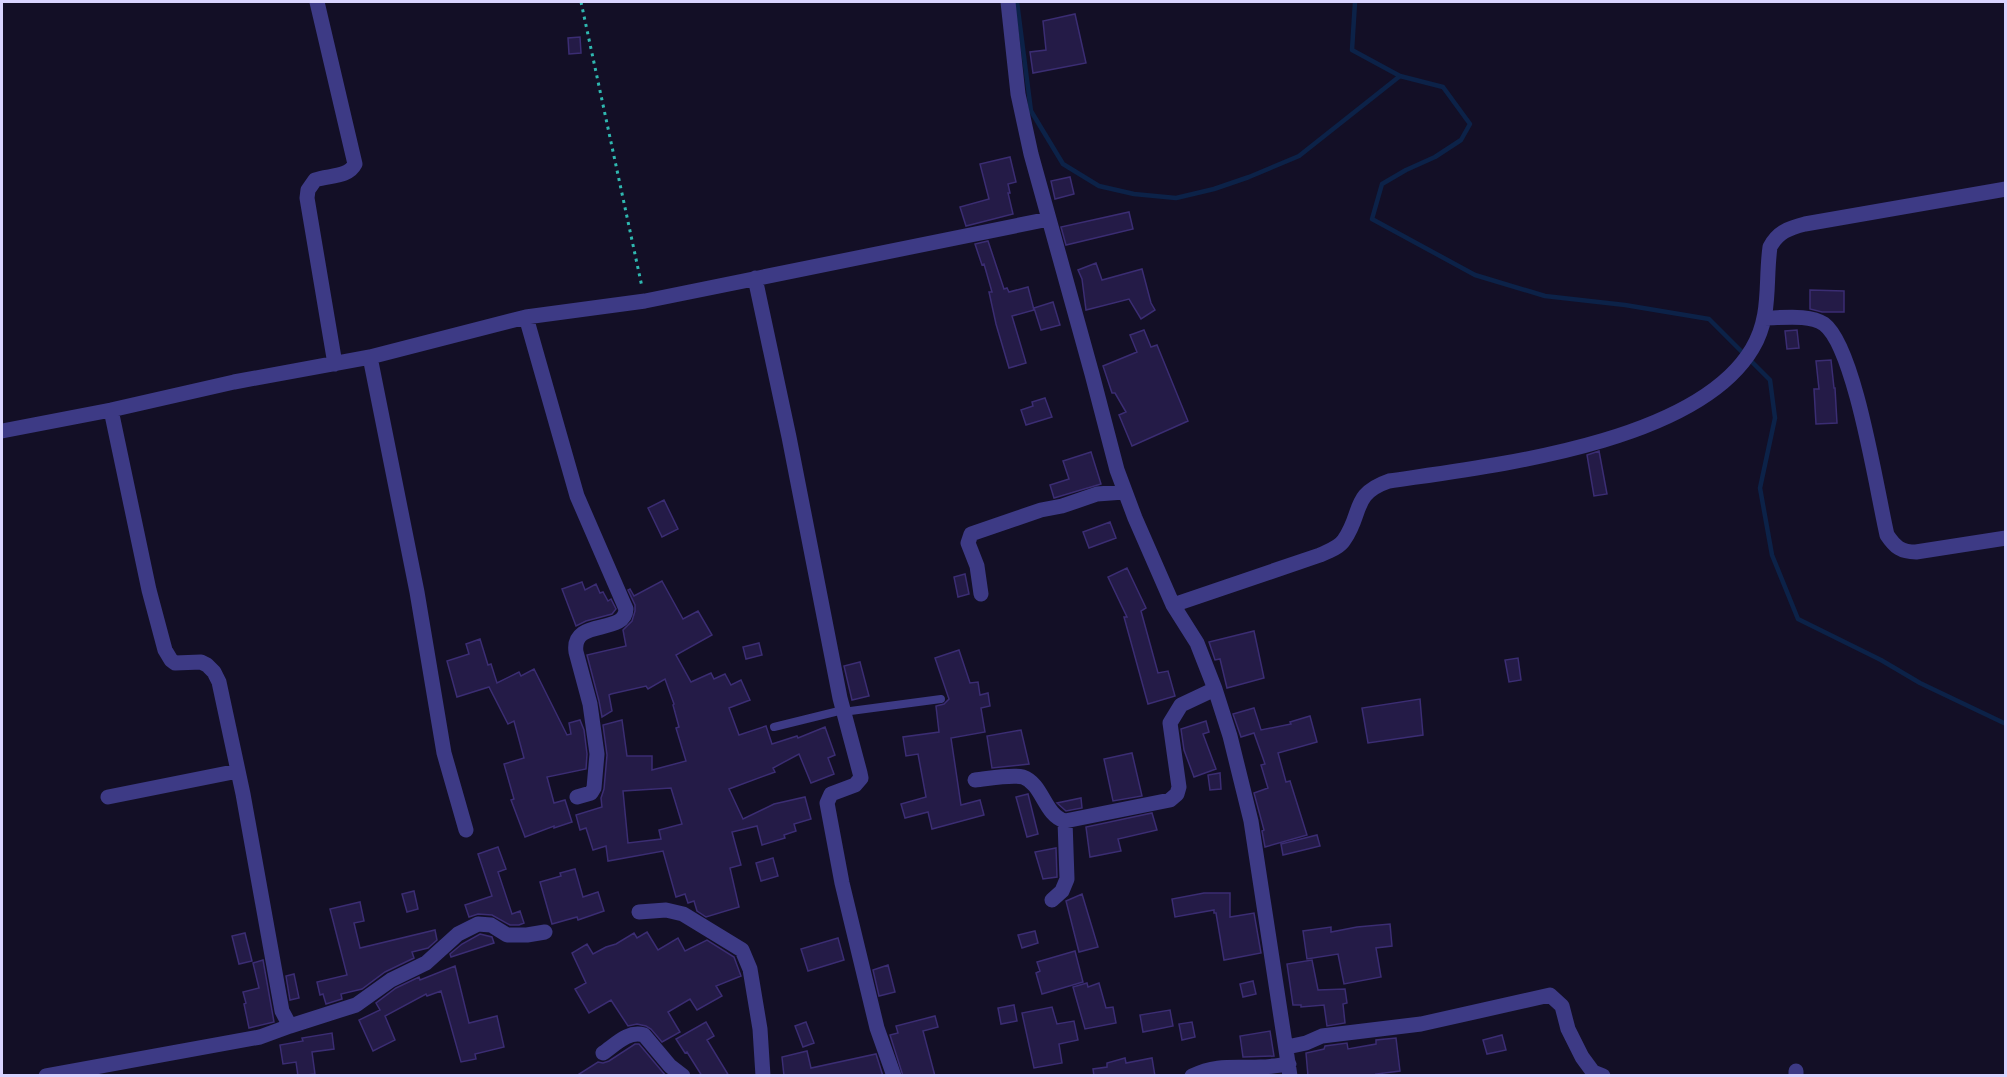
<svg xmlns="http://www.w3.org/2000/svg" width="2007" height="1077" font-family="'Nunito Sans',sans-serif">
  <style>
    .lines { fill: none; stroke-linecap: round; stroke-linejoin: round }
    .stream { stroke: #0c2248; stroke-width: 4.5 }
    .building { fill: #241b47; stroke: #3b2d73; stroke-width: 1.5; fill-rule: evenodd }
    .path { stroke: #2fb8b0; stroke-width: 3; stroke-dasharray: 3 4.5; stroke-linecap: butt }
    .service { stroke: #3d3a85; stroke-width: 8 }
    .minor { stroke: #3d3a85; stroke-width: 15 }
  </style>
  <rect width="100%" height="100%" fill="#130f26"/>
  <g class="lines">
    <path class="stream" d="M1017,2L1031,111L1063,164L1099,186L1134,194L1176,198L1214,189L1249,177L1299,156L1400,76
      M1355,2L1352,50L1400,76L1443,87L1470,124L1461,140L1435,157L1406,170L1382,184L1372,219L1475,275L1545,296L1625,305L1709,319L1770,380L1775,418L1760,488L1772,555L1798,619L1881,660L1920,683L2006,724"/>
  </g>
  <path class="building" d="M1075,14L1086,63L1033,73L1030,52L1046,50L1043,21Z
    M580,37L581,53L569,54L568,38Z
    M1010,157L1016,182L1008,184L1010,193H1008L1013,214L966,226L960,207L989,199L980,164Z
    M1070,177L1074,194L1055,199L1051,181Z
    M1129,212L1133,229L1066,245L1061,227Z
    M988,241L1004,289L1007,288L1009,292L1028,287L1034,310L1012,316L1026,363L1009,368L996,324L989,292H992L984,264L982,265L975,244Z
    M1096,263L1102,280L1142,269L1151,303L1155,310L1141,319L1129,299L1086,310L1082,279L1078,270Z
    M1810,290L1844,291V312H1822L1810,309Z
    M1053,302L1060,325L1041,330L1034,308Z
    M1144,330L1151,347L1157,345L1188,421L1132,446L1119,415L1126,412L1115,393H1112L1103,366L1137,352L1130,335Z
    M1797,330L1799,348L1787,349L1785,331Z
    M1831,360L1834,388H1835L1837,423L1816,424L1814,389H1819L1816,361Z
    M1045,398L1052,417L1026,425L1021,410L1033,406L1032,402Z
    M1599,451L1607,494L1594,496L1587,455Z
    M1091,452L1101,484L1054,498L1050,485L1069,479L1063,461Z
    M664,500L678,529L662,537L648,508Z
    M1110,522L1116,538L1089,548L1083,532Z
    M1127,568L1146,608L1141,611L1158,673L1168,671L1175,696L1148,704L1124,617H1127L1108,577Z
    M965,574L969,594L958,597L954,577Z
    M662,581L683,619L698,611L712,635L676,655L691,682L711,673L714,679L725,674L731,685L741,680L750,700L729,708L739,735L766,726L772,744L797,736L798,738L825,727L835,755L828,758L834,774L811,783L799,754L773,768L775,772L729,789L743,819L774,804L805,797L811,819L794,824L796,831L784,835L785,838L762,845L757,826L732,832L741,865L730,868L739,907L706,917L697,911L694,901L688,903L685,894L676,897L663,851L608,861L606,846L593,850L586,828L580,830L576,815L602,807L601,798L604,789L607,755L603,725L622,720L627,756H652V770L686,761L676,728L679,727L673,705L674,704L665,679L648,689L646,686L611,694L609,695L612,711L602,717L599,701L587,655L626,646L623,630L632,621L635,611V605L628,590L630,589L634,596ZM671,788L682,824L659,830L661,839L628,843L623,791Z
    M582,582L585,590L596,584L600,593L603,592L608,601L611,599L616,609L612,614L586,621L576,626L562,589Z
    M1254,631L1264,678L1227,688L1220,659L1215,660L1209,642Z
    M480,639L488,665L491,664L497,683L519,672L521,676L534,669L567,735L571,734L569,723L580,720L584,730L587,754L586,769L547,777L554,803L565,800L572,822L554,828V826L525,837L511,800L514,799L504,764L524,758L514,721L508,724L489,687L457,697L447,661L469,654L466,644Z
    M759,643L762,655L746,659L743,647Z
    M959,650L970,683L978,682L980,695L988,693L990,706L981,708L985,732L951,738L961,805L980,800L984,815L932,829L928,812L905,818L901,804L926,797L918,754L906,756L903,737L939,732L936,706L944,704L949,699L935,658Z
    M1518,658L1521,680L1509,682L1505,660Z
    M860,662L869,696L852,700L844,666Z
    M1420,699L1423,735L1368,743L1362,708Z
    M1254,708L1261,730L1291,724L1290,722L1310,716L1317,742L1278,753L1286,782L1290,781L1307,835L1265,847L1262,831L1264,830L1254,793L1268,788L1261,765L1265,764L1254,733L1241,737L1233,714Z
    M1206,721L1209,732L1203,734L1216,769L1194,777L1184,750L1181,729Z
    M1021,730L1029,764L992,768L987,736Z
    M1132,753L1142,796L1113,801L1104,759Z
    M1220,773L1221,789L1210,790L1208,775Z
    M1028,794L1038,834L1027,837L1016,797Z
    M1081,798L1082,808L1066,811L1057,803Z
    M1152,813L1157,830L1118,839L1121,851L1090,857L1086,827Z
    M1317,835L1320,846L1283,855L1281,844Z
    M498,847L506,869L498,872L512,914L520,911L524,923L519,925H510L492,915L478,914L469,917L465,905L492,896L478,854Z
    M1056,848L1057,877L1043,879L1035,852Z
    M773,858L778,876L761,881L756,863Z
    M575,869L583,897L598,892L604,911L578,920L577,917L552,924L540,882L561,876L560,873Z
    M414,891L418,909L407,912L402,894Z
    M1204,893H1230V917L1254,913L1261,953L1224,960L1216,913H1214V910L1175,917L1172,899Z
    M1082,894L1098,947L1079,952L1066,901Z
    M360,902L364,921L354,923L360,948L435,930L437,940L428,948L412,952L414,958L385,972L362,989L341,994L342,999L326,1004L323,994L320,995L317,982L347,975L330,909Z
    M1390,924L1392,946L1376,948L1381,977L1344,984L1338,954L1307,959L1303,931L1331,927V932L1357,927Z
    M1035,931L1038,943L1022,948L1018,935Z
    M647,932L658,950L678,938L685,951L707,940L734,957L741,976L716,986L722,996L697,1010L690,999L668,1012L680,1032L662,1042L651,1029L646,1026L637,1024L628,1026L611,1000L589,1013L575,989L586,983L572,953L587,944L593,954L606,947L616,944L634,933L637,938Z
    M245,933L252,961L239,964L232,936Z
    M480,934L492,937L494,943L451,957L450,954L462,944Z
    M838,938L844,960L808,971L801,949Z
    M1075,951L1083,982L1042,994L1036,973L1040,971L1037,962Z
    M263,960L274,1022L249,1028L244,1004L246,1003L243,992L259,988L253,963Z
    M1312,960L1318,990L1345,989L1347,1003L1343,1004L1345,1023L1327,1026L1324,1005L1301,1007V1005H1293L1287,964Z
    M888,965L895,992L879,996L873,970Z
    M455,966L469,1023L497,1016L504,1047L475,1054L476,1059L461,1062L441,991L427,996L426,994L385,1016L395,1040L373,1051L359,1020L380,1010L376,1003L396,988L419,977L420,980Z
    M294,974L299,998L290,1000L286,976Z
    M1253,981L1256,994L1243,997L1240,984Z
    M1087,983L1088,987L1099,983L1106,1008L1113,1007L1116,1023L1085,1029L1073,987Z
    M1014,1005L1017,1021L1001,1024L998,1008Z
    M1052,1007L1057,1024L1074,1021L1078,1040L1059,1044L1062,1063L1034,1068L1022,1013Z
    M1170,1010L1173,1026L1143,1032L1140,1015Z
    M935,1016L938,1027L923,1031L935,1076H903L890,1035L898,1033L896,1026Z
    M706,1022L714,1036L707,1040L729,1076H702L687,1052L685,1053L676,1039Z
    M806,1022L814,1043L803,1047L795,1026Z
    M1192,1022L1195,1037L1182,1040L1179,1024Z
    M1270,1031L1274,1056L1243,1057L1240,1036Z
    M332,1033L334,1049L312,1052L315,1074L298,1076L296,1062L283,1064L280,1045L303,1041L302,1038Z
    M1502,1035L1506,1050L1487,1054L1483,1040Z
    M1396,1038L1400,1071L1376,1074L1377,1076H1308L1306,1053L1324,1049L1325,1046L1347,1043L1348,1049L1376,1044V1040Z
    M635,1044H639L666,1076H576L598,1062L603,1063L609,1061Z
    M807,1051L811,1068L876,1054L883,1076H784L782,1057Z
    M1125,1058L1126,1063L1152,1058L1155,1076H1094L1093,1069L1107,1067V1063Z"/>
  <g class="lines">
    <path class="path" d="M581,2L642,287"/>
    <path class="service" d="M843,712L941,699
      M774,727L843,710"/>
    <path class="minor" d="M317,2L355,164C348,178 328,175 315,180L308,190L307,198L335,364
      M1008,2L1018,94L1031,154L1092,374L1117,470L1135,518L1173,605L1197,643L1215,689L1230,736L1251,821L1290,1076
      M755,278L789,437L840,698L860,773L861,778L855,785L831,794L827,803L842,883L877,1028L894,1076
      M526,317L577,496L626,609C625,636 571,617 576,652L590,704L597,754L594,788L591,793L577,797
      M1765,318C1783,318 1809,314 1824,324C1855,347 1877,492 1887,535C1895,547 1901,552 1916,552L2006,538
      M370,357L417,592L444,753L466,830
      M2,431L111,410L234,382L370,357L526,317L645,301L1049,219
      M981,594L977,566L968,543L971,534L1041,510L1062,506L1097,494L1124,492
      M1173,605L1320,555C1328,551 1339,548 1344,540C1363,513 1351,494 1389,481C1490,466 1695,444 1752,349C1772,316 1765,282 1770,247C1778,232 1789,228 1805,224L2006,189
      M975,780C987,779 1011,774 1023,777C1043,784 1044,815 1065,821L1170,800L1177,794L1179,787L1170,723L1181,705L1215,689
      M108,797L238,771
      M1052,900L1062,891L1067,879L1065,821
      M639,912L666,910L683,914L742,950L750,969L760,1029L763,1076
      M290,1026L356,1005L391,980L426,963L458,934L478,924L491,925L507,935H527L545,932
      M1287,1047L1306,1043L1322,1036L1421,1024L1550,995L1562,1006L1568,1029L1582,1057L1593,1072L1603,1076
      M603,1053C615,1045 628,1030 644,1035L670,1066L683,1076
      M46,1076L260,1037L290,1026L282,1011L243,794L219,682L214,672L207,665L201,662L175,663L171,660L165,650L149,590L111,410
      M1192,1076C1217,1064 1234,1068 1260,1067C1270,1067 1280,1065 1289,1064
      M1796,1076V1071"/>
  </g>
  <rect width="2007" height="1077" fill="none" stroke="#d9d4ff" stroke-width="6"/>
</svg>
